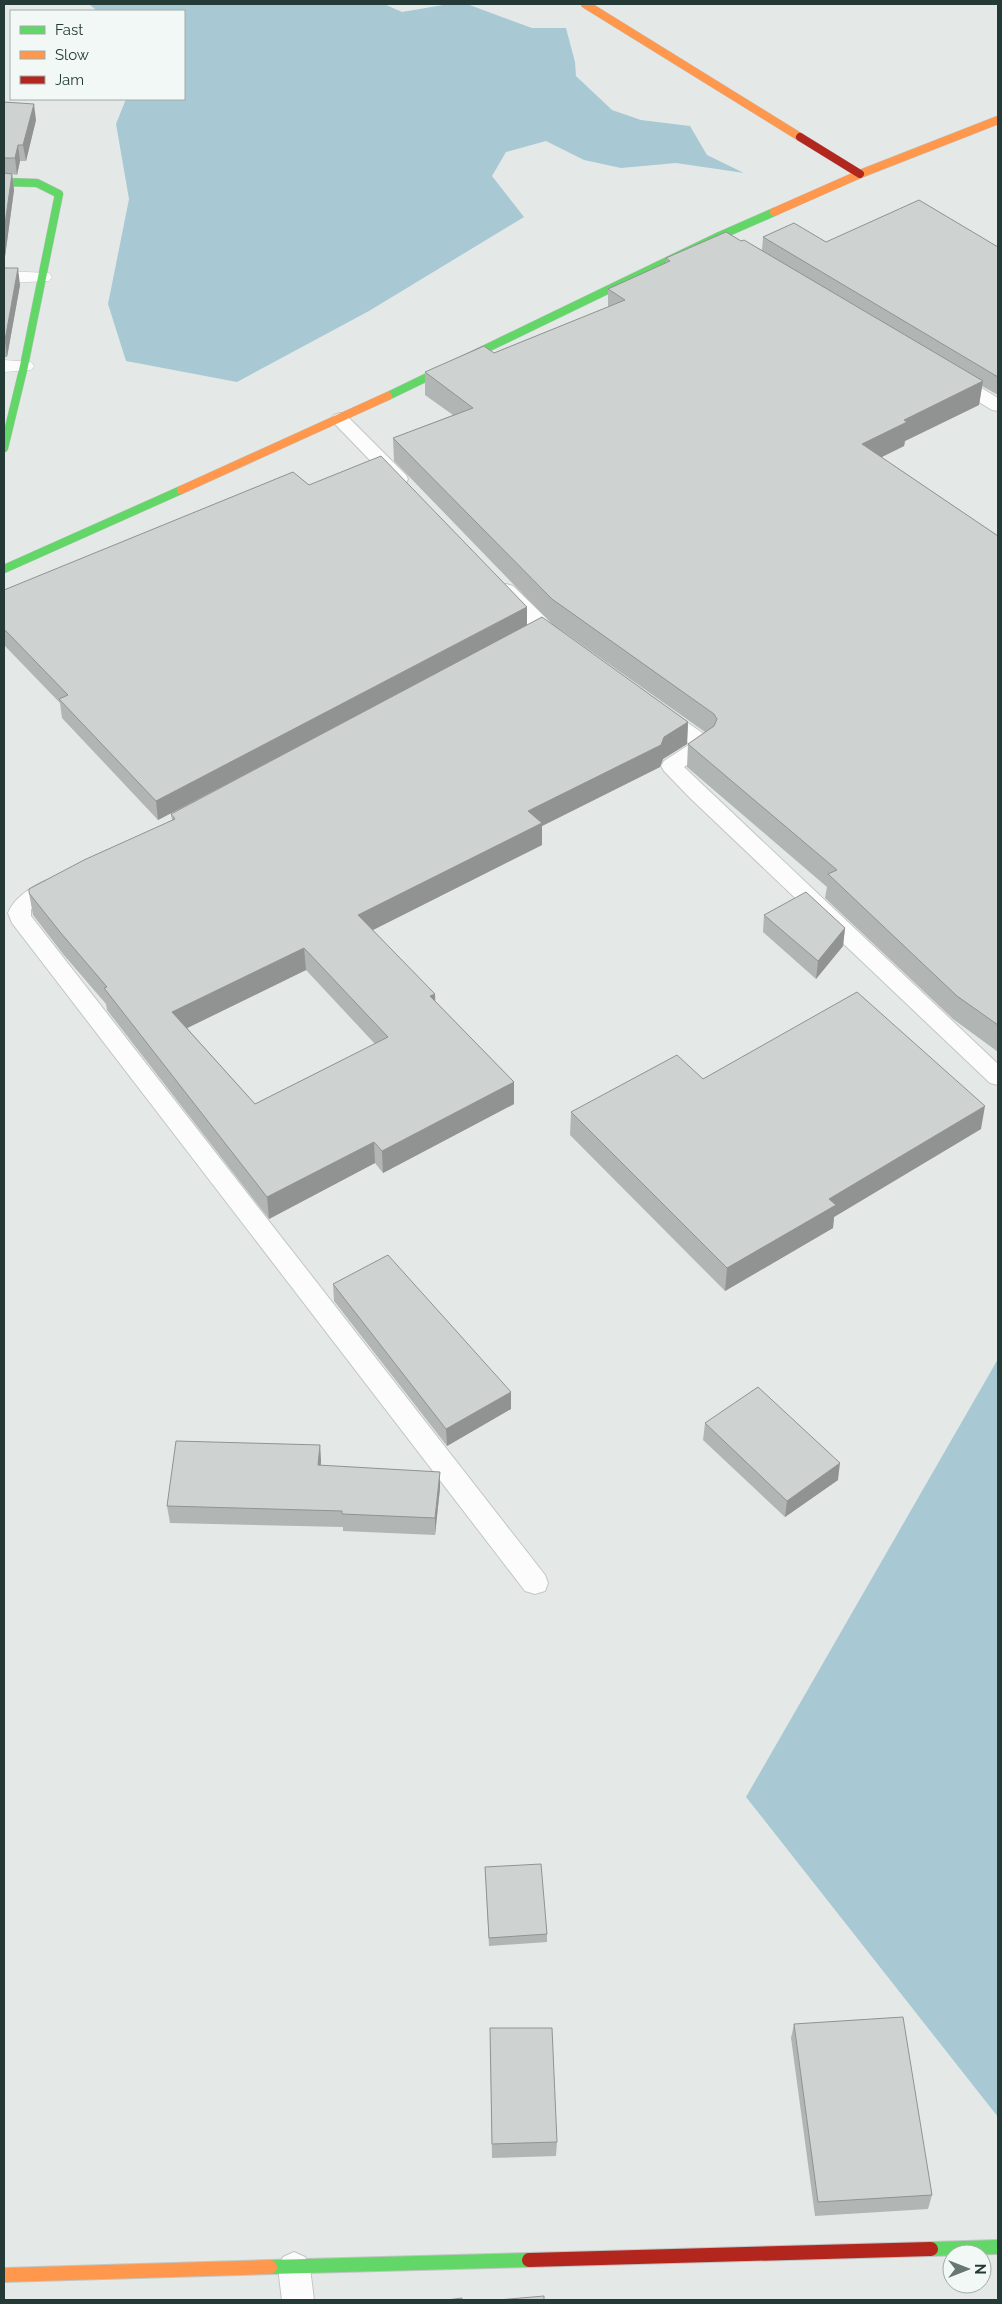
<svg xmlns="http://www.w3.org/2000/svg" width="1002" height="2304" font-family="Raleway,sans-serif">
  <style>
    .water { fill: #a8c9d3 }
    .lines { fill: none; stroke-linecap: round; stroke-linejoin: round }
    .lane-casing { stroke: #c1c6c4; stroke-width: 2 }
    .street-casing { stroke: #c1c6c4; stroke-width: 1 }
    .fast-far1-casing { stroke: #c0c6c4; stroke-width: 9 }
    .fast-casing { stroke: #c0c6c4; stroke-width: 16 }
    .slow-far1-casing { stroke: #c0c6c4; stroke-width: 9 }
    .slow-casing { stroke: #c0c6c4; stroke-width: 16 }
    .jam-far1-casing { stroke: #c0c6c4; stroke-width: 9 }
    .jam-casing { stroke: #c0c6c4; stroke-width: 16 }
    .lane { fill: #fbfcfb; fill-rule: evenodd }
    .street { fill: #fbfcfb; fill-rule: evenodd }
    .fast-far1 { stroke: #63d668; stroke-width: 8 }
    .fast { stroke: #63d668; stroke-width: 14 }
    .slow-far1 { stroke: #ff974d; stroke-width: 8 }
    .slow { stroke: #ff974d; stroke-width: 14 }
    .jam-far1 { stroke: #b3261e; stroke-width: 8 }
    .jam { stroke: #b3261e; stroke-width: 14 }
    .wall { fill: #b1b5b4; fill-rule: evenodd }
    .shaded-wall { fill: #909392 }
    .building { fill: #ced2d1; stroke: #909392; fill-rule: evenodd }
  </style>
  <rect width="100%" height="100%" fill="#e4e9e7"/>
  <path class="water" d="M89,4H384L402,12L449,4H467L532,28H566L575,62L576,76L612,110L641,120L690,126L707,155L744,173L676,163L621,168L584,160L546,141L506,152L492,176L524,217L369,311L237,382L126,361L108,304L129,199L116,124L126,99H184V11H97Z
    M998,1359V2117L746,1797Z"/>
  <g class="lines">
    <g class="lane-casing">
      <path id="lane" d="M954,374L960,375L998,398V411L992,410L948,383L945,379L948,375Z
        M340,413L346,415L406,475L408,479L406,483L399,485L392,483L334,423L331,419L334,415Z
        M506,584L513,586L569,640L566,644C562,646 559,647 554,645C538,639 506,605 496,590L499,586Z
        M661,707L668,709L711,739L714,744L711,749L684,767L998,1064V1085L990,1083L690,798L664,771L661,766L664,761L690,744L654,719L651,714L654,709Z
        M59,876L67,878L70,883L67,888L31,909V916L545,1575L548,1583L545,1591L535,1594L525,1591L12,923L8,913C15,895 40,881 59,876Z
        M294,2252L305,2257L310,2268L314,2300H282L278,2268L283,2257Z"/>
    </g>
    <g class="street-casing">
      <path id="street" d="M4,271L49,273L52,277L49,281L4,283Z
        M4,360L31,362L34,366L31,370L4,372Z"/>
    </g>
    <g class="fast-far1-casing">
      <path id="fast-far1" d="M4,182L37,183L59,194L24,366L4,448
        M388,396L717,237L774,212
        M4,569L181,490"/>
    </g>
    <g class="fast-casing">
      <path id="fast" d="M931,2249L998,2247
        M270,2267L529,2260"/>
    </g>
    <g class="slow-far1-casing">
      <path id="slow-far1" d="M585,4L800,137
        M774,212L860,174L998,120
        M181,490L388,396"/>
    </g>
    <g class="slow-casing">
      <path id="slow" d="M4,2275L270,2267"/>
    </g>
    <g class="jam-far1-casing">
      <path id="jam-far1" d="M800,137L860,174"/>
    </g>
    <g class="jam-casing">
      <path id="jam" d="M529,2260L931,2249"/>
    </g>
    <use href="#lane" class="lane"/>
    <use href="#street" class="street"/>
    <use href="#fast-far1" class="fast-far1"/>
    <use href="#fast" class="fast"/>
    <use href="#slow-far1" class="slow-far1"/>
    <use href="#slow" class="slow"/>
    <use href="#jam-far1" class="jam-far1"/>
    <use href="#jam" class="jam"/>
  </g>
  <path class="wall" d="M4,102L36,120L26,161H20L17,175L12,174L14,190L4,264Z
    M763,237L826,242L998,247V395L982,386L979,405L905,441L904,446L881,457L998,536V1052L953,1019L825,898L827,887L687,767L688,744L705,732L551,623L394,461L393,438L453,415L425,395V372L494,353L608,307V289L666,263V258L741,241L762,250Z
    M4,268L20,285L7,357H4Z
    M309,485L527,607V625L688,722L687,744L663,759L660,767L542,826V845L373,930L435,1001L514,1082V1104L383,1173L375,1163L269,1219L107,1010L106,1004L63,954L33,915L29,893L172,820L171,814L276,759L158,820L62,718L60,703L4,645V590ZM306,970L375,1044L255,1104L187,1028Z
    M764,915L845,928L843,946L816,979L763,932Z
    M703,1079L981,1129L834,1217L833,1228L725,1291L570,1135L571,1112Z
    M333,1284L511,1409L447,1446L334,1301Z
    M705,1423L838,1480L785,1517L703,1440Z
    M320,1445L321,1466L440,1472V1488L435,1535L343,1531V1527L170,1523L167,1506Z
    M485,1867L547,1934V1942L489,1946Z
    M794,2024L932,2195L928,2209L815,2216L791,2038Z
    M490,2028L557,2142L556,2156L492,2158Z"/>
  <path class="shaded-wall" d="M34,104L36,120L26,161L23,145Z
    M18,145L20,161L17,175L15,158Z
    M12,174L14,190L4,264V231Z
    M18,268L20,285L7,357L5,340Z
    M983,381L979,405L905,441L904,446L860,468L862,444L904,420Z
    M527,607V626L158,820L156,801Z
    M688,722L687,744L663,759L660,767L542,826V845L359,937L358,915L528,811L664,737Z
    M845,928L843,946L816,979L818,961Z
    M304,948L306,970L175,1034L172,1012Z
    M435,994L436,1016L430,996Z
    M514,1082V1104L383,1173L382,1151Z
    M985,1106L981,1129L834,1217L833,1228L725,1291L727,1268L829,1199Z
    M374,1142L375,1163L269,1219L267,1197Z
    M511,1392V1409L447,1446L446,1429Z
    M320,1445L321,1461L319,1482L318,1465Z
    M840,1463L838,1480L785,1517L787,1501Z
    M440,1472V1488L435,1535V1518Z"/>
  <path class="building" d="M4,102L34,104L23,145H18L15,158H4Z
    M4,173L12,174L4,231Z
    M919,200L998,247V377L763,237L794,223L826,242Z
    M726,232L741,241L744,240L983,381L904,420L907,422L862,444L998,536V1025L957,996L828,874L837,870L688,744L714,726L717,719L714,714L552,599L393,438L473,408L425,372L484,346L494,353L625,300L608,289L670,261L666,258Z
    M4,268H18L5,340H4Z
    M381,456L527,607L156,801L59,699L68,695L4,629V590L293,472L309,485Z
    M542,617L688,722L664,737L661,745L528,811L542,823L358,915L435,994L430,996L514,1082L382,1151L374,1142L267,1197L104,988L107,987L60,932L29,893V889L84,860L175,819L171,814ZM304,948L388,1037L255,1104L172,1012Z
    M806,892L845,928L818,961L764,915Z
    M857,992L985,1106L829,1199L836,1205L727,1268L571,1112L677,1055L703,1079Z
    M388,1255L511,1392L446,1429L333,1284Z
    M758,1387L840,1463L787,1501L705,1423Z
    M176,1441L320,1445L318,1465L440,1472L435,1518L342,1514V1511L167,1506Z
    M541,1864L547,1934L489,1938L485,1867Z
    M903,2017L932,2195L818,2202L794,2024Z
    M490,2028H552L557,2142L492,2144Z
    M544,2296V2300H498Z
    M462,2298V2300H447Z"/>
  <rect width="1002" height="2304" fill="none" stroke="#233a36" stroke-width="10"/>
  <rect x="10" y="10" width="175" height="90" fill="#f2f8f5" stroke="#9faca9"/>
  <rect x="20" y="26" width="25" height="8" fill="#63d668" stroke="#9faca9"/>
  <text x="55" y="35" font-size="15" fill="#233a36">Fast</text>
  <rect x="20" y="51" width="25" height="8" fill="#ff974d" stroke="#9faca9"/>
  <text x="55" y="60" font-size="15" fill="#233a36">Slow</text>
  <rect x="20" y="76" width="25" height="8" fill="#b3261e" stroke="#9faca9"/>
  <text x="55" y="85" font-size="15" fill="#233a36">Jam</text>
  <g transform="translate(967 2269) rotate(90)"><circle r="24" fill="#f2f8f5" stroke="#9faca9"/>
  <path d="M0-4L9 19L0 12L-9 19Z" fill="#677774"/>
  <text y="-8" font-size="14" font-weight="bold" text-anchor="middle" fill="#233a36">N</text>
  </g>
</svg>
